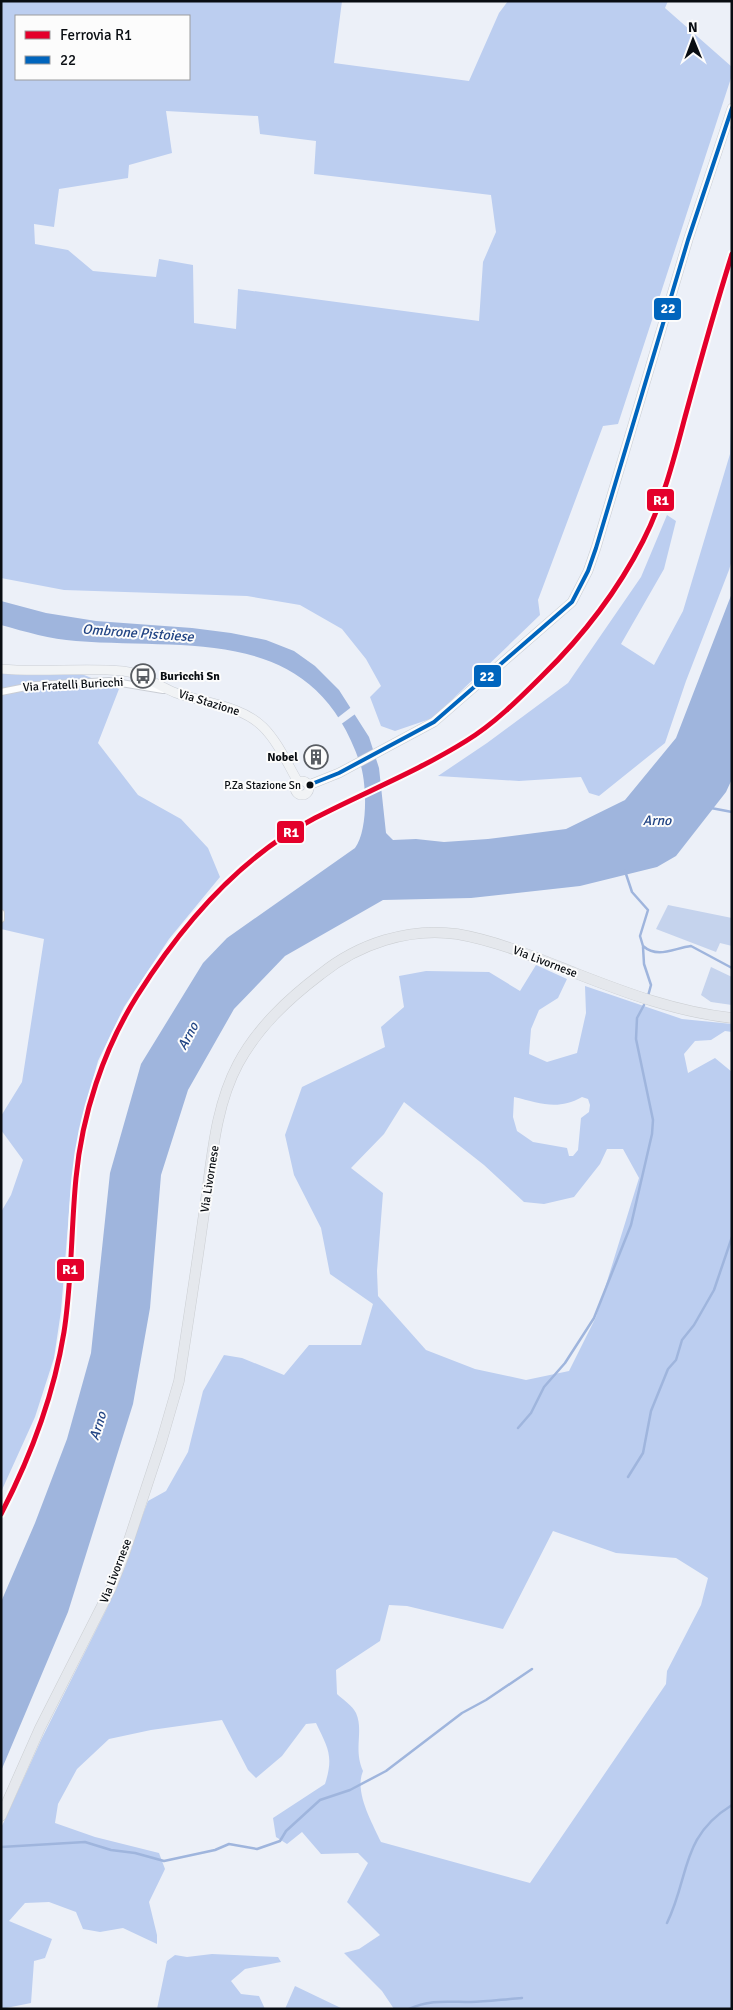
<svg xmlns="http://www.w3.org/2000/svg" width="733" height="2010" font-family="Signika,sans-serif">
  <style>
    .green { fill: #c5d3ed }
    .forest { fill: #bccef0; fill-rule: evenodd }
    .water { fill: #9fb5dd }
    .pier { fill: #ecf0f8 }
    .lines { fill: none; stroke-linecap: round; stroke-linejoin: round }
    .stream { stroke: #9fb5dd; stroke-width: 2.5 }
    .street-casing { stroke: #caced5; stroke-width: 8 }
    .secondary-casing { stroke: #caced5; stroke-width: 10 }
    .primary-casing { stroke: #cbced2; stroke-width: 11 }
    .street { stroke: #fcfdfe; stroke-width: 6 }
    .secondary { stroke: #f1f3f5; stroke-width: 9 }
    .primary { stroke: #e5e8ed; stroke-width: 10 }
    .bus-1-casing { stroke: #fcfcfc; stroke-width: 8 }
    .bus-1 { stroke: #0065bd; stroke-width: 4 }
    .rail-1-casing { stroke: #fcfcfc; stroke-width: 9 }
    .rail-1 { stroke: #e4002b; stroke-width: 5 }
    .bus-dot { fill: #090d12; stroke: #fcfcfc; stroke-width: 2 }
    .labels { text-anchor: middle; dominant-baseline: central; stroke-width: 4; stroke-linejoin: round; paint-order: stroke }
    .bus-label { font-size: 11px; fill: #090d12; stroke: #fcfcfc; text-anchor: end }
    .poi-label { font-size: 12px; font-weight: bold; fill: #090d12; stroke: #fcfcfc; text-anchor: start }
    .street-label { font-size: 12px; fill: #090d12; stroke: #fcfcfc }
    .water-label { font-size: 14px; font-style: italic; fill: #214484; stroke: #fcfcfc }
    .line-badge { stroke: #fcfcfc; stroke-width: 2 }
    .badge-label { font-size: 14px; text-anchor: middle; font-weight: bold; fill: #fff }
  </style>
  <rect width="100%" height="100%" fill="#ecf0f8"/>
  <path class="green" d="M668,905L732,918V946L720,943L716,952L656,929Z
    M711,967L732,977V1005L711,1002L701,995Z"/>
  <path class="forest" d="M1,1H342L334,63L469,81L499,13L508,1H668L665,8L732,67V75L618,424L603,426L538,600L540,615L433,718L395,731L381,726L370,697L381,686L366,659L342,629L300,605L247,596L64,590L1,578ZM16,16H189V79H16ZM166,111L258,116L260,134L316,141L314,174L491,195L496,232L483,262L479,321L238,289L236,329L194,323L193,265L159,259L156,277L93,271L68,250L35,244L34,224L54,227L59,189L128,178L129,165L172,153Z
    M732,395V560L729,570L686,681L665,743L599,796L589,793L581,777L519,781L438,776L487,743L568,683L641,577L667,515L676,521L664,569L621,644L654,665L683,611L730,454Z
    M1,673H79L119,689L98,743L138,795L181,819L208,848L220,877L169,939L124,1007L98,1061L82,1118L71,1188L61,1311L54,1358L35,1417L1,1492V1212L11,1195L23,1160L1,1130V1116L22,1082L44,939L1,929Z
    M536,965L567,979L558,998L539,1010L531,1029L529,1054L547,1062L577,1053L586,1013L585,986L682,1019L732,1024V1032L725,1031L711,1040L695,1041L684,1054L688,1073L715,1058L732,1072V2009H394L382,1991L344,1953L359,1949L380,1935L347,1902L368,1863L358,1853L321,1854L302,1832L287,1844L276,1837L273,1818L325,1784C334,1756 328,1748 316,1723L306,1724L282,1756L256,1778L248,1770L222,1720L151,1730L109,1739L77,1769L58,1804L55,1823L95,1837L159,1853L165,1869L149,1902L157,1935V1944L123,1928L100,1932L83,1929L76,1912L49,1902L25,1903L9,1921L52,1939L45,1958L34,1961L31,2003L1,2009V1828L42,1738L107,1608L148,1501L166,1491L188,1452L203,1391L224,1355L242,1358L284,1375L309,1345H361L373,1304L330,1274L321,1228L294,1175L285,1135L302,1087L385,1047L381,1027L404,1007L399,976L426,971L489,972L520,991ZM514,1097C540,1103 557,1111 582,1097L588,1099L590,1105L589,1112L581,1118L578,1150L573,1156H569L567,1148L533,1142L517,1131L513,1117ZM404,1102L484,1165L524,1202L544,1204L574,1197L600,1164L607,1149H623L639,1178L596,1317L569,1371L526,1380L475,1369L426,1350L378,1296L377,1271L383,1193L351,1168L384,1134ZM553,1531L616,1553L676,1558L708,1578L701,1605L667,1671L666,1684L530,1883L381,1842C372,1822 354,1792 363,1771C353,1749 364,1731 356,1713C353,1706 342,1699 337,1694L336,1670L380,1641L389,1605L407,1606L503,1629Z
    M212,1954L278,1957L281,1962L245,1969L231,1981L241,1994L259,1996L265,2009H157L167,1961L175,1955L187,1957Z
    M295,1986L343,2009H285Z"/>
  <path class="water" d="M732,593V779L726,792L676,856L657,867L580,886L471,898L383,900L285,956L234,1009L188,1090L161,1175L150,1308L133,1404L68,1612L1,1771V1602L35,1523L67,1439L91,1353L110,1173L141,1064L203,963L227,938L355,848C368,831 367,783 360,763C313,624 192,650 76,641C50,639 26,632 1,625V601L46,613L96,621L192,628L231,633L266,640L294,651L315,666L339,690L369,737L379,768L386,833L393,840L416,839L444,842L488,839L566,829L625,800L676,738Z"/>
  <path class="pier" d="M354,705L358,712L340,725L336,719Z"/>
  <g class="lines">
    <path class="stream" d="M711,808L732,812
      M625,871L632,892L648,910L640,936L643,946C658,959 674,948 691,946L732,968
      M643,947L644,964L651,985L648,996
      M518,1428L531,1413L544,1387L565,1363L594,1318L631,1225L652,1134L653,1120L636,1039L637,1018L644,1005
      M628,1477L643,1453L651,1411L668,1369L676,1360L682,1340L694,1325L714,1290L732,1237
      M1,1847L85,1842L111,1850L135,1853L164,1861L215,1850L229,1844L257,1849L280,1841L286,1831L320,1800L350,1790L386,1771L462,1713L486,1700L532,1669
      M667,1923C690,1876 680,1837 732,1805
      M409,2009C430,1999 448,2002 471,2002C487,2002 505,1999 522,1998"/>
    <g class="street-casing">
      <path id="street" d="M1,692L36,685L109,681L163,690
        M1,913V919"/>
    </g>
    <g class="secondary-casing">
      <path id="secondary" d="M1,669C41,673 83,667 123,671C142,673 158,686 176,693C204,703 241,705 263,727C278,742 287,763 298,782
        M295 788a7 7 0 1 1 14 0a7 7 0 1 1-14 0Z
        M309,785L339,773L434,722L572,602L588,571L596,548L688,240L732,108"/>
    </g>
    <g class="primary-casing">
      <path id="primary" d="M1,1816L40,1728L111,1588L124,1555L161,1443L179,1381C188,1323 197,1264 205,1206C212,1159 215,1107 238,1064C258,1027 288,999 321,974C358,944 409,927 457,934C498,941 537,958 575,973C626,993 677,1012 732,1018"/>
    </g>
    <use href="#street" class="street"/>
    <use href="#secondary" class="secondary"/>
    <use href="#primary" class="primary"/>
    <g class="bus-1-casing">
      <path id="bus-1" d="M309,785L339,773L434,722L572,602L588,571L596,548L688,240L732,108"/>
    </g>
    <use href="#bus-1" class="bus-1"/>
    <g class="rail-1-casing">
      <path id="rail-1" d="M1,1514C30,1458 54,1394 64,1332C72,1281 71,1229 76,1178C82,1115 103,1050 137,996C181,926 240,857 315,818C365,792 418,771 466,741C494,724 519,699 542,676C583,636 617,592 643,541C663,502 674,459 685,417C700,362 715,308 732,254"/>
    </g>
    <use href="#rail-1" class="rail-1"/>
  </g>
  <defs>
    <g id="bus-ring" transform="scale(1.25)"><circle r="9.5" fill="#fcfcfc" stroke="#585c62" stroke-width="1.5"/><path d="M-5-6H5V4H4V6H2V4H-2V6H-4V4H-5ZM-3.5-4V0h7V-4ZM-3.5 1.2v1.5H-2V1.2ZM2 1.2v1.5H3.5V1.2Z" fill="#585c62"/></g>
    <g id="building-ring" transform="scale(1.25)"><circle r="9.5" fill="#fcfcfc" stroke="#585c62" stroke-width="1.5"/><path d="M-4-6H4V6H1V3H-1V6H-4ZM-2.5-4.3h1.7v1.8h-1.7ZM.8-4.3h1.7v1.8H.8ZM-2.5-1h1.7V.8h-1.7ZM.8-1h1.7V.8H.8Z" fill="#585c62"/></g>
  </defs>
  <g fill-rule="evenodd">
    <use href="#bus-ring" x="143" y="676"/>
    <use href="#building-ring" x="316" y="757"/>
  </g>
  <circle class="bus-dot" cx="310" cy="785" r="4.5"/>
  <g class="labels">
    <g class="bus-label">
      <text x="301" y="785">P.Za Stazione Sn</text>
    </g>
    <g class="poi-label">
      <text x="160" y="676">Buricchi Sn</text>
      <text x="298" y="757" text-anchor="end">Nobel</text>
    </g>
    <g class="street-label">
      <text transform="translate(73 685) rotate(-3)">Via Fratelli Buricchi</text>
      <text transform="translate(209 703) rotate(17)">Via Stazione</text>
      <text transform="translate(545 962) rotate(21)">Via Livornese</text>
      <text transform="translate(210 1179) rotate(-81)">Via Livornese</text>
      <text transform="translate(116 1571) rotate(-69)">Via Livornese</text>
    </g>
    <g class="water-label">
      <text transform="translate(138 633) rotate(4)">Ombrone Pistoiese</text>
      <text x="657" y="820">Arno</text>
      <text transform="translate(188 1036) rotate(-62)">Arno</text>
      <text transform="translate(98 1426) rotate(-73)">Arno</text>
    </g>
  </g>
  <g class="line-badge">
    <rect x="653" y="297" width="29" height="24" rx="5" fill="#0065bd"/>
    <rect x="646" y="488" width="29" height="24" rx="5" fill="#e4002b"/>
    <rect x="473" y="664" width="29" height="24" rx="5" fill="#0065bd"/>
    <rect x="276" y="820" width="29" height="24" rx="5" fill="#e4002b"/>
    <rect x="56" y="1258" width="29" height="24" rx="5" fill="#e4002b"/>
  </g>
  <g class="badge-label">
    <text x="668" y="313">22</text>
    <text x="661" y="505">R1</text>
    <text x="487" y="681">22</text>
    <text x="291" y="837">R1</text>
    <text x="70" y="1274">R1</text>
  </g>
  <rect width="733" height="2010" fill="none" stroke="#090d12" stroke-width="5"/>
  <rect x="15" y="15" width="175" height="65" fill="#fcfcfc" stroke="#9b9c9e"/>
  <rect x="25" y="31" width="25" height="8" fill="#e4002b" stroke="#9b9c9e"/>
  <text x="60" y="40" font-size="15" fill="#090d12">Ferrovia R1</text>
  <rect x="25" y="56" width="25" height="8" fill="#0065bd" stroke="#9b9c9e"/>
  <text x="60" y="65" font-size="15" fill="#090d12">22</text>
  <g transform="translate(693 40) rotate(359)" stroke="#fcfcfc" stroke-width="4" paint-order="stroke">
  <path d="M0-4L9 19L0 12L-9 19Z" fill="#090d12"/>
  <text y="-8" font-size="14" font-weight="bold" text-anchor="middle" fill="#090d12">N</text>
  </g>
</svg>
